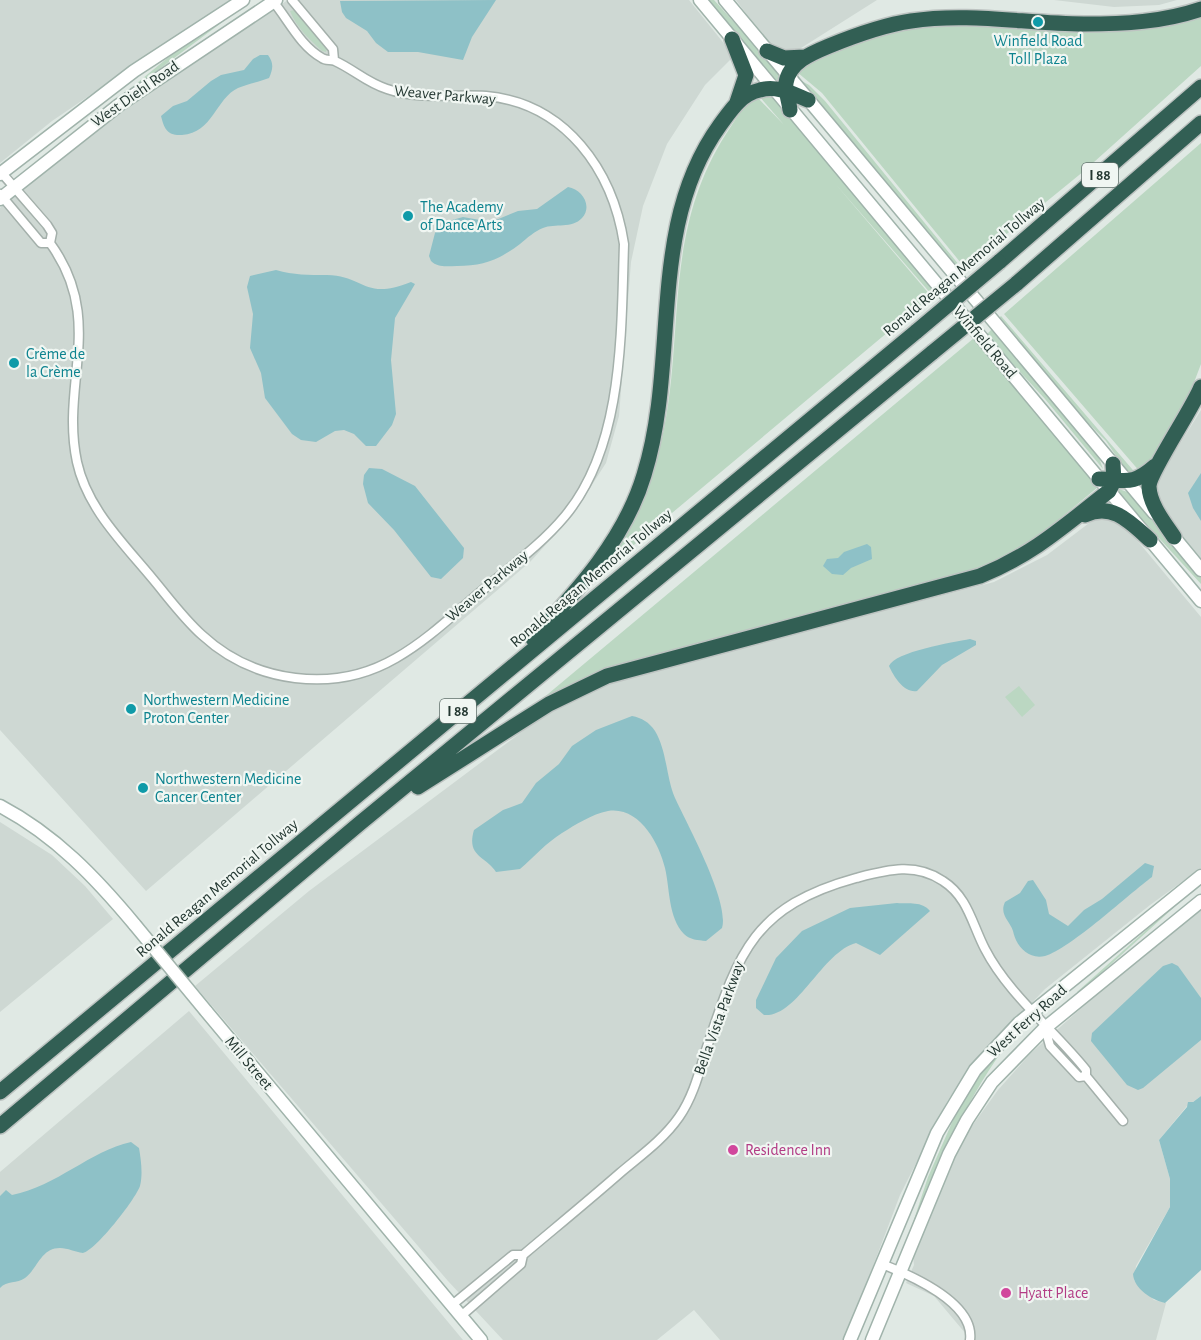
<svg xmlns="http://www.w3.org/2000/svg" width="1201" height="1340" font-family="'Alegreya Sans',sans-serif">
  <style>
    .built { fill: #ced8d3 }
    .green { fill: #bbd7c2 }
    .water { fill: #8ec1c7 }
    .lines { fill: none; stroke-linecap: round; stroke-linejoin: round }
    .street-casing { stroke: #a4b0ab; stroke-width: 11 }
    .secondary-casing { stroke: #a0b3ab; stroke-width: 15 }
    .highway-casing { stroke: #bdc3c1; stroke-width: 18 }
    .street { stroke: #fff; stroke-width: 8 }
    .secondary { stroke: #fff; stroke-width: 12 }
    .highway { stroke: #325f54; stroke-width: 15 }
    .secondary-bridge-casing { stroke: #a0b3ab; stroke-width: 15; stroke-linecap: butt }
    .highway-bridge-casing { stroke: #bdc3c1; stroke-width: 18; stroke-linecap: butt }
    .secondary-bridge { stroke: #fff; stroke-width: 12 }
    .highway-bridge { stroke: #325f54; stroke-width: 15 }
    .culture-dot { fill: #0f9aa8; stroke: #f0f6f2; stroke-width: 2 }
    .hotel-dot { fill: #d1479c; stroke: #f0f6f2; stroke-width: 2 }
    .labels { text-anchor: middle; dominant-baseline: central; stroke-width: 4.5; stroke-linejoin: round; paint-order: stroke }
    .shield { fill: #f0f6f2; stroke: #60706b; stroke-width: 1.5 }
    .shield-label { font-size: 15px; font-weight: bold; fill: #233731 }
    .culture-label { font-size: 16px; fill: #0d838f; stroke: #f0f6f2; text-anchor: start }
    .street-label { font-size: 16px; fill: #233731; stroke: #f0f6f2 }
    .hotel-label { font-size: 16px; fill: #b23c85; stroke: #f0f6f2; text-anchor: start }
  </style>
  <rect width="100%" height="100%" fill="#e0e9e4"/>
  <path class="built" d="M0,0H230L52,121L0,163Z
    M288,0H689L734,56L705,85L667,144L643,206L631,262L619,416L606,463L572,516L530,562L146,891L0,730V208L34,176L158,82Z
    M736,0H877L790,55L770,46Z
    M1054,0H1177L1159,5L1114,7Z
    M1201,410V560L1159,506L1153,487Z
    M1101,514L1126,527L1201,617V868L1150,905L1045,989L972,1065L948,1100L900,1195L845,1340H720L694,1310L657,1340H503L448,1281L195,986L309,891L547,713L607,684L644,672L994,582L1047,555Z
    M0,822L52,855L85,886L113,919L0,1012Z
    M1201,908V1096L1187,1106L1159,1140L1170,1179V1207L1136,1266L1134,1280L1154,1300L1166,1303L1156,1340H965L966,1334L934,1296L906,1283L914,1265L913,1255L951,1162L967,1133L998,1090L1030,1054L1116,977Z
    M189,1011L463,1340H0V1172Z"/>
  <path class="green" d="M706,0H714L779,72V79L775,81Z
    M244,6L103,111L199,32Z
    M294,10L309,23L327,49L326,52L322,51C310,40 296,27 290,11Z
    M1201,18V66L1084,171L965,268L822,93L797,72C814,58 837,49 858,42C880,35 902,28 925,25C1019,16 1106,48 1201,18Z
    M798,79L809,85L825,101L964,271L960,274Z
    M771,95L938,293L932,295L759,96Z
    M757,97L792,133L931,296L598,575C598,569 606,559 611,552C631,521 649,492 658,455C688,343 659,239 726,134C735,121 743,104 757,97Z
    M1201,143V364C1187,404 1165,439 1141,473L1004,314Z
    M1001,316L1138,476L1131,478L1106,441L1073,408L998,319Z
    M992,329L1098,455L1103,469L1045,399L986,335Z
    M974,338L1098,487L1033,541L987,565L874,599L620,664L536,704Z
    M1119,489L1130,493L1201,578V584L1116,491Z
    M1019,686L1035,705L1022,717L1005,697Z
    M1191,890V892L1078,994L1077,992Z
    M1004,1046L1005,1047C960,1108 935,1176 906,1244L928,1177L965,1093Z"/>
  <path class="water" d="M496,0L472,37L463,60L418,52H388L376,43L367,31L346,18L342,12L340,1Z
    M260,55H268C274,63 273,69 269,78C259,82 247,84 238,88C216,98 213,133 182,135C167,136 164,128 161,116L173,106L187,101L211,81L221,75L244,70L253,59Z
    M568,187C582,189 593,206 582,218C572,229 555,223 543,228C535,231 527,238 520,244C499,260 483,266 457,266C447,266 438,268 431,261L429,256L435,233L445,222L463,217L491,222L518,211L537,209Z
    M276,270C294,275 308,275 327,275C365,276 364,301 411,282L415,284L395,318L391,360L396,414L392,425L376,446H366L354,434L344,430L335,431L316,442L301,440L292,434L265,398L261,373L250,348L253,314L247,287L250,276Z
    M369,468L382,469L415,486L464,548L463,558L441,579L431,577L394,530L368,503L363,484L364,475Z
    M1201,473V521L1193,508L1188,493Z
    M867,544L871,547L872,559L851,568L843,575L832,574L823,566L827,559L838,558L844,552Z
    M970,639L976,641V645L942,665L917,691C904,693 894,677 889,666C894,652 953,642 970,639Z
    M632,716C642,718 649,722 655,731C667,751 666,777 675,798C687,824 730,902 722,928L706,941C698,940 690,940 684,934C668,917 670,889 665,868C659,843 639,806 608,811C592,814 575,825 562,833C546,843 534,857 520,869L496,872C486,856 466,857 474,830L503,810L522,803L536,783L559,764L572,746L596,730Z
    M1145,863L1154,866L1152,877C1130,893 1070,949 1045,956C1028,960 1016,946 1013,931C1010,921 999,915 1005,902L1020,893L1028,881L1033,880L1046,900L1049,914L1068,926L1084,910L1102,899Z
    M897,903C909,904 922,901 930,911L880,955L856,943C822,952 797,1018 764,1015L756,1008V1000L776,958L802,931L850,908Z
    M1172,963L1178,966L1201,998V1040L1143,1088L1138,1090L1127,1085L1095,1046L1091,1041L1092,1033L1163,966Z
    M1201,1096V1270L1165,1303C1152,1300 1134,1289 1133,1274L1170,1207V1179L1159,1140L1187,1107L1188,1102H1193Z
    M131,1142L139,1148C141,1160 143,1174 140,1186C135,1200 96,1250 83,1253C75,1252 68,1248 60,1248C41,1248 38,1268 25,1278C17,1284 7,1280 0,1288V1196L6,1190L12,1195C57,1186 90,1151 131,1142Z"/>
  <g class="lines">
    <g class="street-casing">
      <path id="street" d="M292,0L333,49L334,60
        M0,171L47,225L52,233L50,243
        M0,194L41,243H50
        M50,243C106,320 60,383 77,462C87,508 123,543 152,578C168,597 183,618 202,635C254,683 334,694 396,658C426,641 452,616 478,594C507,569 540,546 565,516C624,445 621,333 624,244C613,171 566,103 486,96C453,94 419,100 387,89C367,83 353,69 335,61C331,59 326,61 322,58C300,46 288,19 272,0
        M1045,1028L1050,1046L1079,1077L1086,1076
        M882,1264C910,1275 975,1303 970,1340
        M452,1305L513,1255H523
        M461,1316L521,1264L523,1255C555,1228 588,1201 620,1173C640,1156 663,1140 679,1117C693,1097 699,1073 706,1050C738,955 751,907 856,878C887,870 915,862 943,881C968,897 972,924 985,949C1008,994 1055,1031 1086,1070V1076L1123,1121"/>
    </g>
    <g class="secondary-casing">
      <path id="secondary" d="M700,0L1201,601
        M725,0L1154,513
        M0,174L134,71L243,0
        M0,199L119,105L276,0
        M1169,531L1201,570
        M0,806C55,835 96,878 135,925
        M206,1011L481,1340
        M850,1340L937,1133L975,1070L1019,1023L1201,876
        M872,1340L949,1154L967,1120L992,1082L1045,1028L1201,901"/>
    </g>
    <g class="highway-casing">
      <path id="highway" d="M732,39L746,75L737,102
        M767,51L784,58L805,57
        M790,110C789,101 785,91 786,83C789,62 812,53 829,46C856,35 883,25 911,21C969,12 1027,24 1084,24C1124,24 1163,22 1201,9
        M999,262L1201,87
        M1016,284L1201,123
        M1099,479C1127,480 1132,486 1155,466
        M1085,515C1112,502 1130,522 1150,540
        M1174,537C1164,522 1150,505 1149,487C1148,474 1193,408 1201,387
        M533,639C577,591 625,539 644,475C680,360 646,227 720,125C731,110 741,94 760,90C777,85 793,94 808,100
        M418,787L549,704L607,676L980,576C1034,554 1064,526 1109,491L1114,481L1113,464
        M0,1092L917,331
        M0,1126L359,824L933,352"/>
    </g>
    <use href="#street" class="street"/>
    <use href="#secondary" class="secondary"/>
    <use href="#highway" class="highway"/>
    <g class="secondary-bridge-casing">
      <path id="secondary-bridge" d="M135,925L206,1011"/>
    </g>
    <g class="highway-bridge-casing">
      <path id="highway-bridge" d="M917,331L999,262
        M933,352L1016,284"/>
    </g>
    <use href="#secondary-bridge" class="secondary-bridge"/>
    <use href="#highway-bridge" class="highway-bridge"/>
  </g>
  <g class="culture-dot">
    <circle cx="1038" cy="22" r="6"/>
    <circle cx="408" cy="216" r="6"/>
    <circle cx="14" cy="363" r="6"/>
    <circle cx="131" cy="709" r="6"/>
    <circle cx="143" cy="788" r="6"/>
  </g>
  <g class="hotel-dot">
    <circle cx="733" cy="1150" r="6"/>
    <circle cx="1006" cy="1293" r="6"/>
  </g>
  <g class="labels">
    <g class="shield">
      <rect x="1082" y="163" width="36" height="24" rx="4.5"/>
      <rect x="440" y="699" width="36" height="24" rx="4.5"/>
    </g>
    <g class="shield-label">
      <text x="1100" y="175">I 88</text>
      <text x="458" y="711">I 88</text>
    </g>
    <g class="culture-label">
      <text x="1038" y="41" text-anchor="middle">Winfield Road<tspan x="1038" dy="18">Toll Plaza</tspan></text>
      <text x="420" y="207">The Academy<tspan x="420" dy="18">of Dance Arts</tspan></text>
      <text x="26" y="354">Crème de<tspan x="26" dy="18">la Crème</tspan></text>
      <text x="143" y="700">Northwestern Medicine<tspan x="143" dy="18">Proton Center</tspan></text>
      <text x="155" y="779">Northwestern Medicine<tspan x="155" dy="18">Cancer Center</tspan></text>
    </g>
    <g class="street-label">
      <text transform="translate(135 94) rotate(-35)">West Diehl Road</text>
      <text transform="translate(445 95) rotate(5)">Weaver Parkway</text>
      <text transform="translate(964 267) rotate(-40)">Ronald Reagan Memorial Tollway</text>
      <text transform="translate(985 342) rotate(50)">Winfield Road</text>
      <text transform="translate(591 578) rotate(-40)">Ronald Reagan Memorial Tollway</text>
      <text transform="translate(487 586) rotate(-40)">Weaver Parkway</text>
      <text transform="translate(217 888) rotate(-40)">Ronald Reagan Memorial Tollway</text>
      <text transform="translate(719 1018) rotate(-70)">Bella Vista Parkway</text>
      <text transform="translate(1027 1021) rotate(-42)">West Ferry Road</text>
      <text transform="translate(249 1063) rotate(50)">Mill Street</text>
    </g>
    <g class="hotel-label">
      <text x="745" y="1150">Residence Inn</text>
      <text x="1018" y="1293">Hyatt Place</text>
    </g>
  </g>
</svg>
